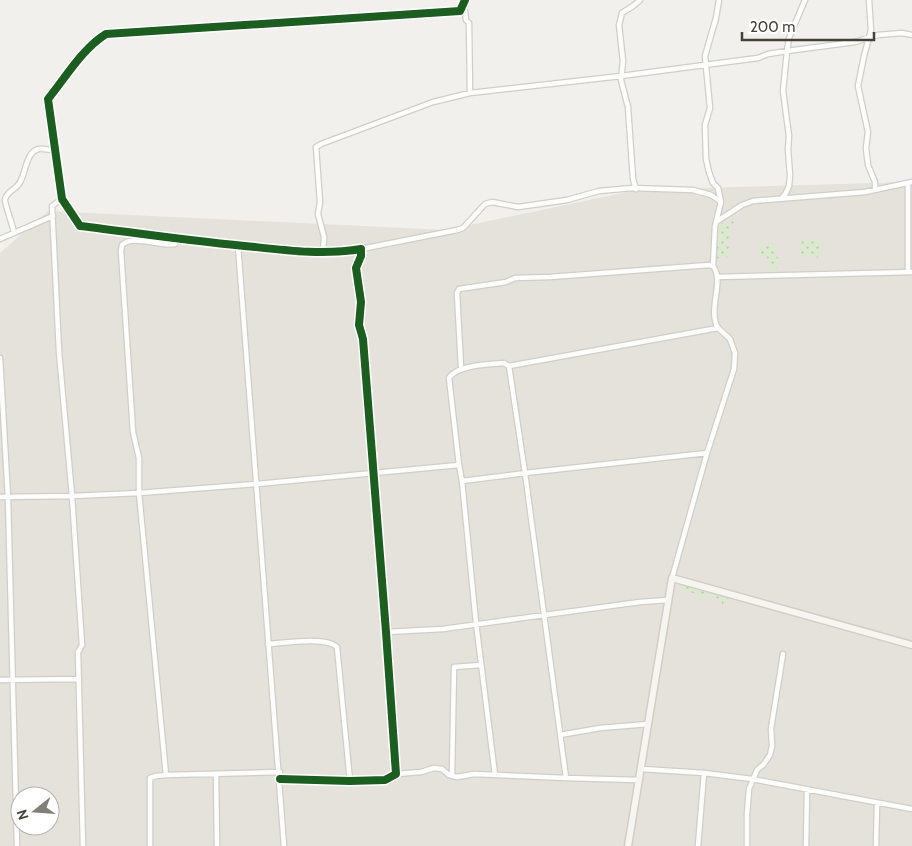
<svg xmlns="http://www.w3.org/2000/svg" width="912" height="846" font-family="Cabin,sans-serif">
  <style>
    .residential { fill: #e4e2db; fill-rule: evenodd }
    .grass { fill: url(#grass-dots) }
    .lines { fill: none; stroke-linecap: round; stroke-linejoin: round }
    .street-casing { stroke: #cfceca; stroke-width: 7 }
    .secondary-casing { stroke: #d0cfc6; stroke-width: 9 }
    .street { stroke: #fdfdfc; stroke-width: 4.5 }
    .secondary { stroke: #f6f5f1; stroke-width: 6 }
    .cycleway-casing { stroke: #fff; stroke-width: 11 }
    .cycleway { stroke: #1b5e20; stroke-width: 8 }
  </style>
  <defs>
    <pattern id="grass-dots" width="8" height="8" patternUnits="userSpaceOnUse" patternTransform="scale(1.25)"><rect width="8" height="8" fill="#dce8cf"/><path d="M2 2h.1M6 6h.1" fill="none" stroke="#bec8b2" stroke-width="1.8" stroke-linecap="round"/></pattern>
  </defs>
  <rect width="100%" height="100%" fill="#f1f0ec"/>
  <path class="residential" d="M912,182V846H0V253L48,211L446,230L637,190ZM20,796H50V826H20Z"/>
  <path class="grass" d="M730,220H732L734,223L728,240L730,255L726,258L724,256L716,259V245L719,238L717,236V231L721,223L729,224Z
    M816,239L820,240L822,257L813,258L811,256L802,257L799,247L802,241Z
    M767,243L776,244L778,261L776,265L777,270L776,272C768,270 768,264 767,257L757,255L760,245Z
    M685,584L725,598L730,597L727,605H722V601L720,599L680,590L679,586Z"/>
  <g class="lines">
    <g class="street-casing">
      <path id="street" d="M719,0L716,18L705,56L710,108L705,125L706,159L709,172L713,183L718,188L721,202
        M869,0L871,30L864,56L858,86L868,132L866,148L868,165L875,182V190
        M462,8L465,11L466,20L469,23L470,93
        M636,189L633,179L628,107L621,80L623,61L619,25L622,13L633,6L640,0
        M782,198L786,193L789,186L790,175L788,149L789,136L783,91L787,51L789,38L805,0
        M62,199L52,206L59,352L72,496L82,645L78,652L83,846
        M716,222L742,205L753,201L865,192L912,182
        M14,233C13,225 4,203 5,199C7,192 14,190 18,185C26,177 25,151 39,149C43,148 50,150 55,151
        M0,239L53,216
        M238,246L284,846
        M361,249L457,230L463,228L485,204L492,202L518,207L567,200L599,191L632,188L693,190L711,195L721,202L715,226L713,266
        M323,252L324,237L318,214L320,202L316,147L321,144L433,102L470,93L621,76L758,58L768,54L787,51L855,42L878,35L902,33L912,35
        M908,272V183
        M717,277L912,272
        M0,358L8,498L17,846
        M461,367L457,293L459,289L506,282L515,278L550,277L709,265L713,266C725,282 707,309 718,328
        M459,465L449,378C457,365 490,364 504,363L509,366
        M462,481L476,623L495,775
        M0,497L72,496L139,493L257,484L459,465L462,481L525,473L509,366L718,328L730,339L735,353L734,369L707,453L672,578
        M386,632L443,629L640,602L668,600
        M268,644C284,643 326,636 337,647L350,781
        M0,680L79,679
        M560,735L600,728L648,724
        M642,769L704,773L752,779L912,809
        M216,774L217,846
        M396,774L421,772L434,768L442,769L449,775L457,777L474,774L566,778
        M166,775L139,493V458L133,432L121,251L122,245C133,234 160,247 175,244L177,238
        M452,775L454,667L481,665
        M280,779L350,781L385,780L396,774L386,632L363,339L359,325L361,302L356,268L361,256V249C326,255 291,251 255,247C197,242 138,233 80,226L62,199L48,99C66,77 82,49 106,34L460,11L465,0
        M638,780L566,778L525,473L707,453
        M150,846V778L156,776L166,775L280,772
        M698,846L704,773
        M747,846V814L749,789L757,770L763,765L770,755L772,746L771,729L783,654
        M806,846L807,790
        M876,846L877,803"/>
    </g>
    <g class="secondary-casing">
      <path id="secondary" d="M628,846L672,578L912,645"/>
    </g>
    <use href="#street" class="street"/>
    <use href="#secondary" class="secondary"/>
    <g class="cycleway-casing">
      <path id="cycleway" d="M280,779L350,781L385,780L396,774L386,632L363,339L359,325L361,302L356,268L361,256V249C326,255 291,251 255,247C197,242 138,233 80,226L62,199L48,99C66,77 82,49 106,34L460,11L465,0"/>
    </g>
    <use href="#cycleway" class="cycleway"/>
  </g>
  <g transform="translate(35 811) rotate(253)"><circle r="24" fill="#ffffff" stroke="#b5b3b0"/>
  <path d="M0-4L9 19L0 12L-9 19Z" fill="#827f78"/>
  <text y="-8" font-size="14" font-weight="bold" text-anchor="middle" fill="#464239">N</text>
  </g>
  <path d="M742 32v8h132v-8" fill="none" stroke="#464239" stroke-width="2.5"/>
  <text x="750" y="32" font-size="15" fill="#464239" stroke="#ffffff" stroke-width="4" paint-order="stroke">200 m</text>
</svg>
